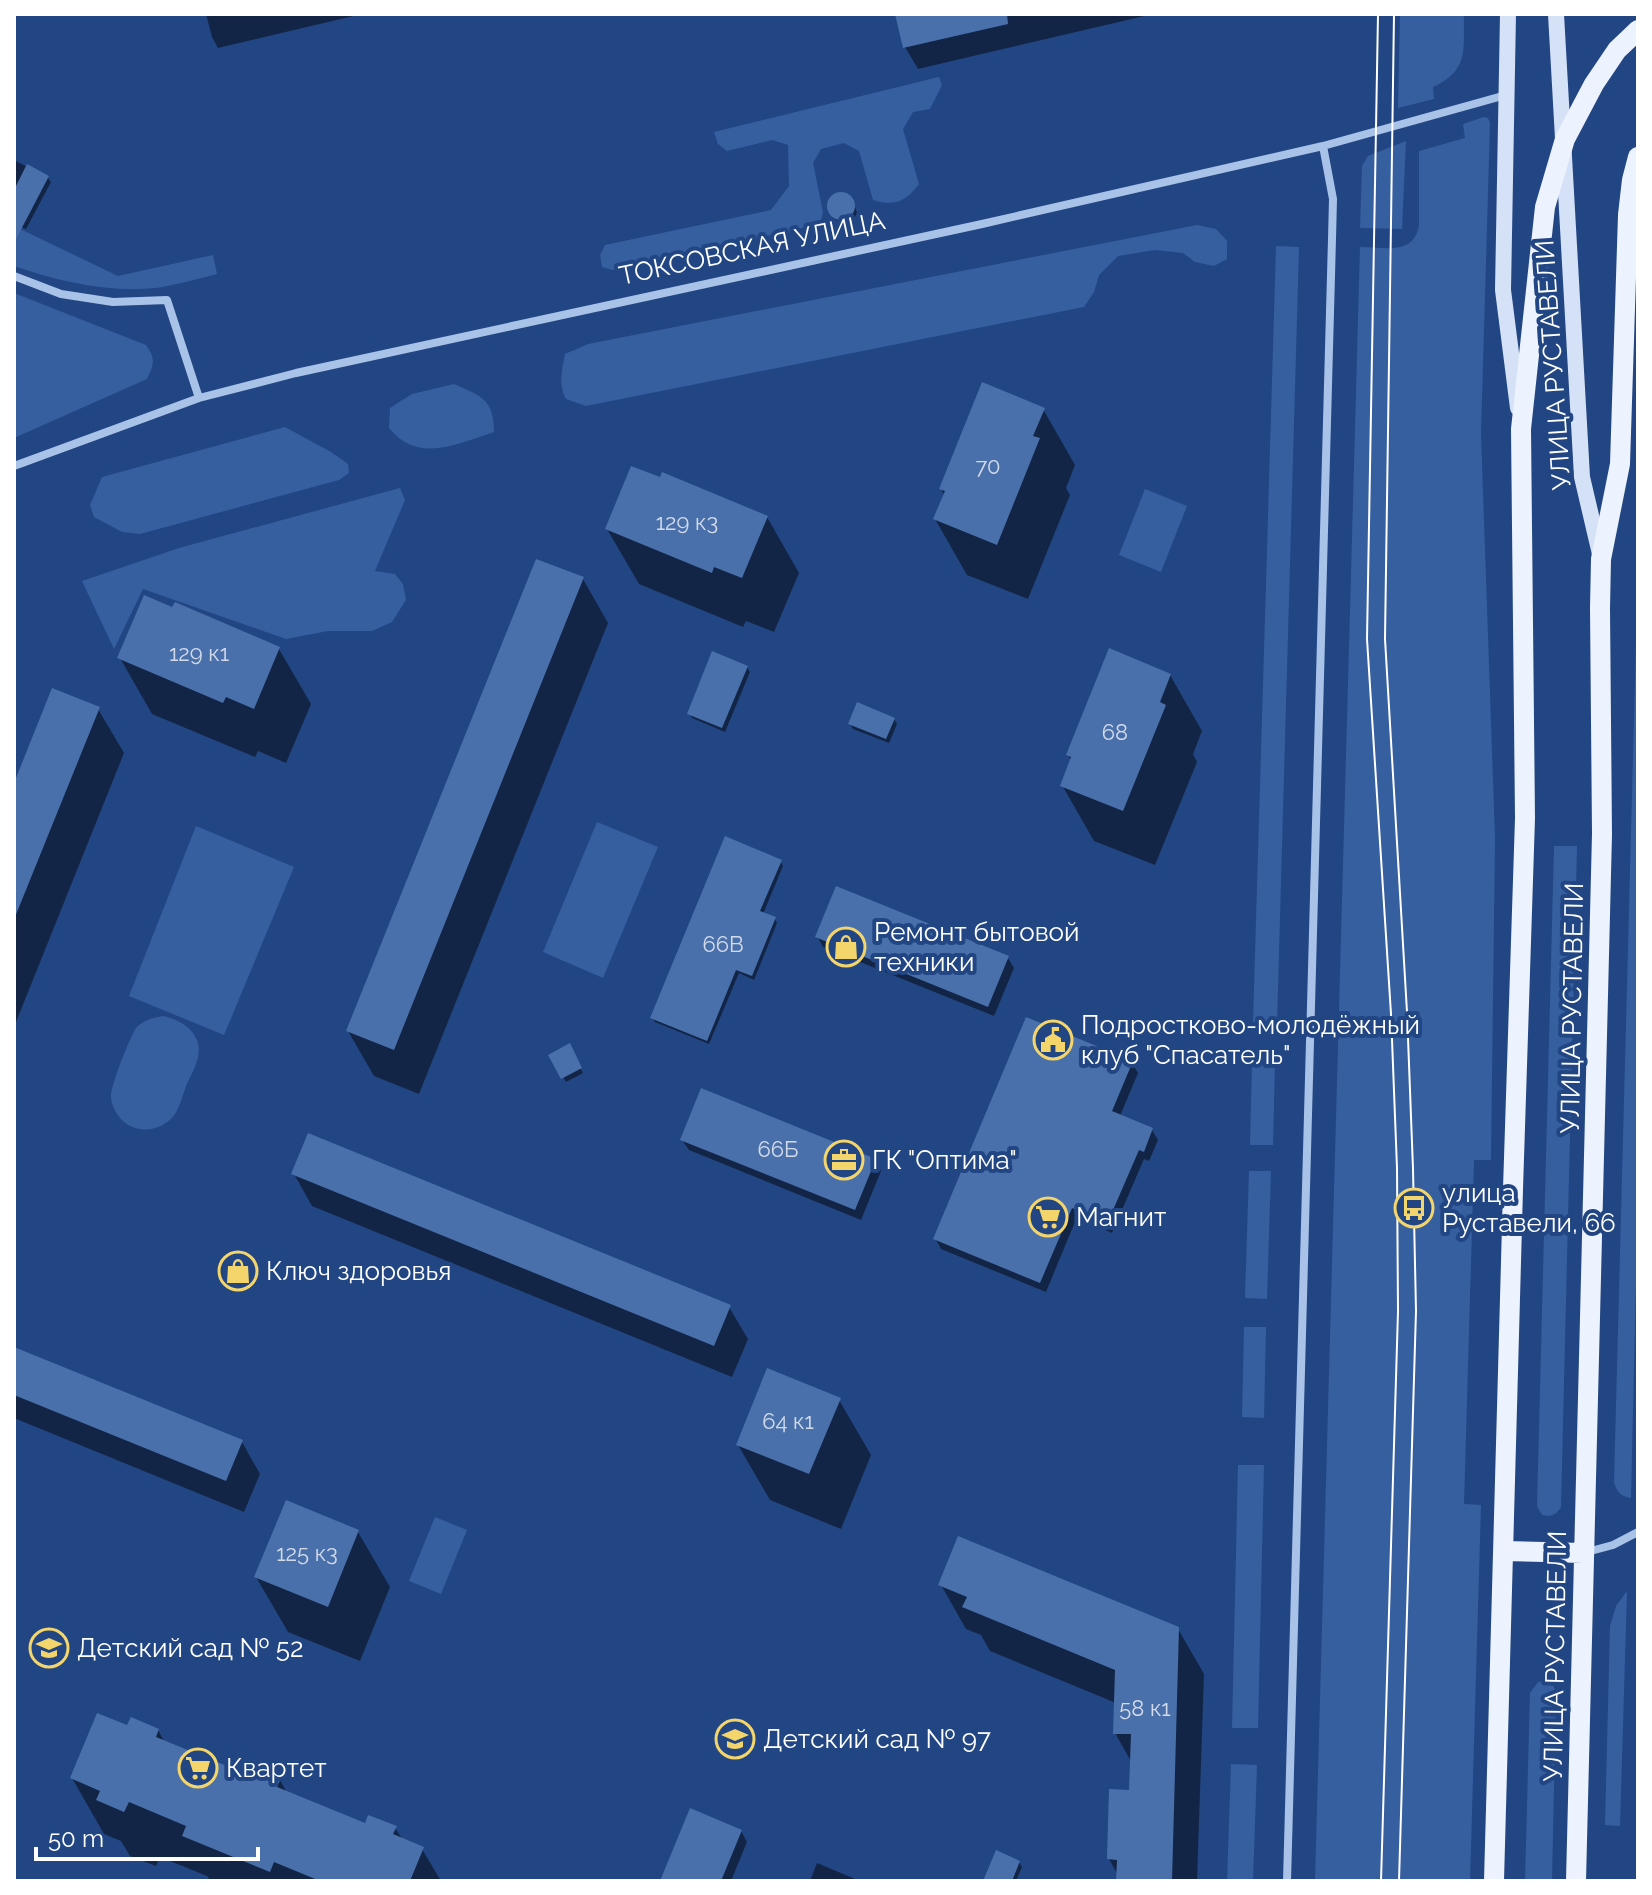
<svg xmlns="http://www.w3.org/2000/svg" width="1652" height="1895" font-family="Raleway,sans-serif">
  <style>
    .green { fill: #365fa0 }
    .shadow { fill: #0007 }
    .building { fill: #4a70ab }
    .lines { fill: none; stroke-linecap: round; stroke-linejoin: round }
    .street { stroke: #a9c2e8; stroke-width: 8 }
    .secondary { stroke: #d4e1f7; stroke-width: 16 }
    .primary { stroke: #ecf2fe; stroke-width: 20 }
    .tram { stroke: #fff; stroke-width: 2 }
    .labels { text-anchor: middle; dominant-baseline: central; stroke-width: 8; stroke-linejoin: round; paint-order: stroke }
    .number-label { font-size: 22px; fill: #d2dbea }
    .street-label { font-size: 26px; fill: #fff; stroke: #224683 }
    .poi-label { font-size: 26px; fill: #fff; stroke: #224683; text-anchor: start }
  </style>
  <rect width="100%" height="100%" fill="#224683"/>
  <path class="green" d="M1400,14H1464C1463,49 1470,70 1433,87L1434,99L1398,108Z
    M939,77L942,85L930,109L913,112L903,129L919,184C906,201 895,207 873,200L859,151L844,143L821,149L813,163L823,212L820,224L613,270L602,267L600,255L605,245L771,210L789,186L788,145L772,140L727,151L718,144L714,132Z
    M1484,117L1488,118L1490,123L1481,434L1495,838L1491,1160H1474L1464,1504L1481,1505L1470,1881H1315L1360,247C1385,247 1414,256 1419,225V151L1465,138L1463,124Z
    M1406,141L1402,229L1360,228L1362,166L1368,156Z
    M1197,225L1216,229L1227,241V259L1214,266L1195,262L1183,253L1155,250L1118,256L1099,275L1094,292L1084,307L586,406L566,399C558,385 562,370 565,354L588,344Z
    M14,226L118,276L213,255L217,274C197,279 176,285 156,288C109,293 57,281 14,266Z
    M1276,246L1299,247L1277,1023L1253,1022Z
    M14,293L146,345C156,359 154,364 147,379L14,438Z
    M454,384C482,396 494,400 494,432C457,444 418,464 389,428L390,408L412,394Z
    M285,427L331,452L348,464L349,473L339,480L140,534L122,532L94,517L90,505L102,477Z
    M400,488L405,500L375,571L395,574L403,584L406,600L392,622L372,631H328L286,639L143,589L114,649L82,581L179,548Z
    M1145,489L1187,506L1161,572L1119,555Z
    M1638,639V1193L1631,1498C1621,1496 1617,1493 1614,1482L1636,642Z
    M597,822L658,847L603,978L543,952Z
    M196,826L294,867L224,1035L129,996Z
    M1554,846H1577L1561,1507C1556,1515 1551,1517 1542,1515L1537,1506Z
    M163,1016C183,1020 203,1034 198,1057C196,1067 190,1077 186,1086C183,1095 180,1106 175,1114C162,1132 136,1135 121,1119C116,1113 111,1105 111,1097C110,1087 130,1037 136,1028C143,1020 154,1018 163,1016Z
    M1252,1060L1275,1061L1273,1145H1250Z
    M1249,1171H1271L1267,1299L1245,1298Z
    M1244,1327H1266L1264,1418L1242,1417Z
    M1238,1465H1264L1258,1728H1232Z
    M435,1517L467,1530L441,1594L409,1581Z
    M1627,1591L1620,1826L1605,1825L1610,1626L1616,1606Z
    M1544,1681C1552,1682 1554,1685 1556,1693L1552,1881H1525L1530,1693L1538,1682Z
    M1231,1764L1257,1765L1253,1881H1227Z"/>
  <path class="shadow" d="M206,14H362L218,48L212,37Z
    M897,14H1153L918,69L905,47Z
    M14,160L48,178L51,182L26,229L14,224Z
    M843,193L852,198L857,213L853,221L843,224L835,219L829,204L834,196Z
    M1043,409L1075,465L1066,488L1070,495L1028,599L967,575L935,519L945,496L941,489Z
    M767,517L799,573L774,632L746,621L743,627L639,584L607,529Z
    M583,579L608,623L419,1094L374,1076L348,1031Z
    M279,649L311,704L286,763L258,751L255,757L152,714L120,658Z
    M747,667L750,672L725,732L692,718L689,713Z
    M1170,675L1202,731L1193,754L1197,762L1155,865L1094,841L1062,785L1072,762L1068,755Z
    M53,690L98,709L124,753L14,1027V788Z
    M894,719L897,724L889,743L853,729L850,724Z
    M780,861L783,866L763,914L775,919L777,923L754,980L739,973L709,1044L655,1022L652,1017Z
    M817,936L1008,958L1014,968L994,1016L823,947Z
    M569,1046L583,1073L566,1082L551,1056Z
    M1132,1063L1138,1073L1120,1116L1152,1130L1158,1140L1149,1161L1144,1159L1112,1233L1077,1217L1046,1292L941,1249L935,1238Z
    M682,1140L875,1160L881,1171L861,1220L689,1150Z
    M294,1174L729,1307L748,1339L732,1377L312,1206Z
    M14,1349L242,1442L260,1474L244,1512L14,1418Z
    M839,1400L871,1455L841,1529L770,1500L738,1445Z
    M358,1532L390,1587L360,1661L288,1632L256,1577Z
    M941,1585L1178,1629L1204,1674L1197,1881H1118V1875L1109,1859L1131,1792L1132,1763L1115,1733L1116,1703L990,1651L981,1635L966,1629Z
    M128,1728L158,1730L165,1743L250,1778L280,1780L287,1793L366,1825L395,1828L403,1840L422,1849L441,1881H211L207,1876L160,1857L156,1866L130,1856L121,1841L104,1834L72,1778Z
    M741,1831L747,1842L731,1881H662Z
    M1019,1862L1022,1867L1016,1881H989Z
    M817,1863L860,1881H810Z"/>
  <path class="building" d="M895,14H1007L1008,24L903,48Z
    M27,164L49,176L14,243V190Z
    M827 206a14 14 0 1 1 28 0a14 14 0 1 1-28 0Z
    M982,382L1045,408L1033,436L1040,438L997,545L933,519L945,491L939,489Z
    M631,466L660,477L662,472L768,516L742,578L714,567L712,573L605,529Z
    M536,559L584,577L394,1050L346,1031Z
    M144,595L172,607L175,602L280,647L254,709L226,697L223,703L117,658Z
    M1109,648L1171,674L1160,702L1166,705L1123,811L1060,786L1071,757L1066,755Z
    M712,651L748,666L722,728L687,714Z
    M52,688L100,707L15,917L14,783Z
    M857,702L895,718L886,739L848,724Z
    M725,836L782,860L760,911L776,917L752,976L736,970L707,1041L650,1018Z
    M836,886L1009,956L988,1007L815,937Z
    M1026,1017L1133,1061L1112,1111L1153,1128L1144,1152L1139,1150L1107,1224L1072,1208L1040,1283L933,1239Z
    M570,1043L582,1068L561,1079L548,1055Z
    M701,1088L876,1159L855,1210L680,1140Z
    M308,1133L731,1305L714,1346L291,1174Z
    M14,1347L243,1440L226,1481L14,1395Z
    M767,1368L841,1398L809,1474L736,1445Z
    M286,1500L359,1530L328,1607L254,1577Z
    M958,1536L1179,1627L1172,1881H1116L1117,1860L1107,1859L1109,1789L1129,1790L1131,1734H1113L1115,1670L962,1607L967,1597L938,1585Z
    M97,1713L127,1725L131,1717L159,1729L156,1737L249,1775L253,1767L281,1778L277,1787L365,1823L368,1815L397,1826L393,1834L424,1847L410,1881H320L274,1862L270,1872L182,1836L186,1826L129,1802L124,1812L96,1800L100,1791L70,1778Z
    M690,1808L742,1830L721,1881H660Z
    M996,1850L1020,1861L1012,1881H983Z"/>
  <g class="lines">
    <path class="street" d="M14,276L61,294L113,302L167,300L199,398
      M14,466L199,398L296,373L982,224L1323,146L1506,95
      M1587,1552L1613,1545L1638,1532
      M1287,1881L1332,239L1333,199L1323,146"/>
    <path class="secondary" d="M1508,14L1503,290L1518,408
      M1556,14L1582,477L1600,554"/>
    <path class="primary" d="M1504,1551L1583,1553
      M1494,1881L1513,1189L1525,818L1521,429L1545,207L1565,139L1594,84L1617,50L1638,30
      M1576,1881L1602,834L1600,608L1601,559L1620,464L1628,215L1632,180L1638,157"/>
    <path class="tram" d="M1378,14L1367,639L1391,1014L1397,1168L1398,1311L1381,1881
      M1394,14L1385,639L1407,1012L1413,1169L1416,1311L1399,1881"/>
  </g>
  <defs>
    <g id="shop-ring" transform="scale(2)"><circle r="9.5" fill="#224683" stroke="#f4d56b" stroke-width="1.5"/><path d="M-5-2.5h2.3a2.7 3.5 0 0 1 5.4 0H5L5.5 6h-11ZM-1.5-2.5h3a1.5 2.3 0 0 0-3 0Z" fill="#f4d56b"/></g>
    <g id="civic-ring" transform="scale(2)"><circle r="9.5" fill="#224683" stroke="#f4d56b" stroke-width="1.5"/><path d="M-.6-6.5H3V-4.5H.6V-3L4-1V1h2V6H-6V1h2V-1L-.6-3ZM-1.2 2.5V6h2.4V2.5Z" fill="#f4d56b"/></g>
    <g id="office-ring" transform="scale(2)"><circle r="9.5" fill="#224683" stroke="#f4d56b" stroke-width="1.5"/><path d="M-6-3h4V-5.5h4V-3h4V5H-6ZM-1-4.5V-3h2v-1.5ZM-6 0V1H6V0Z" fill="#f4d56b"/></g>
    <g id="bus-ring" transform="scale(2)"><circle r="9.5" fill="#224683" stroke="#f4d56b" stroke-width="1.5"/><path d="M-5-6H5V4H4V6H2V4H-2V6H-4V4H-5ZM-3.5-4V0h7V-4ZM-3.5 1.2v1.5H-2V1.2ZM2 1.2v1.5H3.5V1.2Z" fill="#f4d56b"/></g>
    <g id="supermarket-ring" transform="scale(2)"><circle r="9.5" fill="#224683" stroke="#f4d56b" stroke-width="1.5"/><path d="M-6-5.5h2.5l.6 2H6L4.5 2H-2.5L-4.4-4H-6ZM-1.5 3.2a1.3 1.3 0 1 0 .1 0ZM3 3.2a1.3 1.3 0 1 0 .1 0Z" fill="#f4d56b"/></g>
    <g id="school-ring" transform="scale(2)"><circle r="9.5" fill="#224683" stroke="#f4d56b" stroke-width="1.5"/><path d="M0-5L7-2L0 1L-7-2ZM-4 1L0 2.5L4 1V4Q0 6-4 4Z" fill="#f4d56b"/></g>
  </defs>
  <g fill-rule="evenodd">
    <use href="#shop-ring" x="846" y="947"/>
    <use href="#civic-ring" x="1053" y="1040"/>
    <use href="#office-ring" x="844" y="1160"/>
    <use href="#bus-ring" x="1414" y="1208"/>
    <use href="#supermarket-ring" x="1048" y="1217"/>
    <use href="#shop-ring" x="238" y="1271"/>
    <use href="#school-ring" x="49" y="1648"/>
    <use href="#school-ring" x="735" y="1739"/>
    <use href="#supermarket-ring" x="198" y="1768"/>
  </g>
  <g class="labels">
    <g class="number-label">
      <text x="988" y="466">70</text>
      <text x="687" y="522">129 к3</text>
      <text x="199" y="653">129 к1</text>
      <text x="1115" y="732">68</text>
      <text x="723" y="944">66В</text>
      <text x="778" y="1149">66Б</text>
      <text x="788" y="1421">64 к1</text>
      <text x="307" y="1553">125 к3</text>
      <text x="1145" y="1708">58 к1</text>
    </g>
    <g class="street-label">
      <text transform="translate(752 248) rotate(-12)">ТОКСОВСКАЯ УЛИЦА</text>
      <text transform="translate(1553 365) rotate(-94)">УЛИЦА РУСТАВЕЛИ</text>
      <text transform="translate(1572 1008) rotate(-89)">УЛИЦА РУСТАВЕЛИ</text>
      <text transform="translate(1555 1656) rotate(-89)">УЛИЦА РУСТАВЕЛИ</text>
    </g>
    <g class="poi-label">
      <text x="874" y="932">Ремонт бытовой<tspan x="874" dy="30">техники</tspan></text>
      <text x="1081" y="1025">Подростково-молодёжный<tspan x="1081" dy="30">клуб "Спасатель"</tspan></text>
      <text x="872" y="1160">ГК "Оптима"</text>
      <text x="1442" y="1193">улица<tspan x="1442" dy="30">Руставели, 66</tspan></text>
      <text x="1076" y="1217">Магнит</text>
      <text x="266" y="1271">Ключ здоровья</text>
      <text x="77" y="1648">Детский сад № 52</text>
      <text x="763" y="1739">Детский сад № 97</text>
      <text x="226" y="1768">Квартет</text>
    </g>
  </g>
  <rect width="1652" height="1895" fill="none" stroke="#ffffff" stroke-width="32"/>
  <path d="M36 1847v12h222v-12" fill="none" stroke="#ffffff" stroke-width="4"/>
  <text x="48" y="1847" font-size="24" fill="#ffffff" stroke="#224683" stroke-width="6" paint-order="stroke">50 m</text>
</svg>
